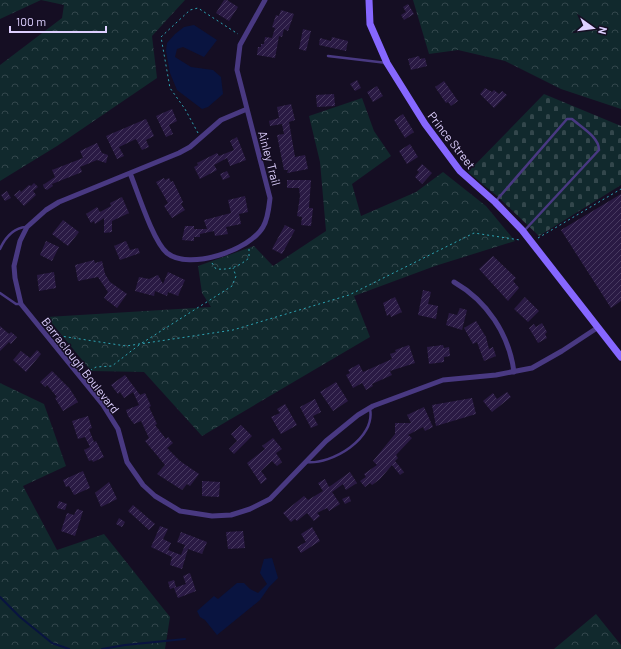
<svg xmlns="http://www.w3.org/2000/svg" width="621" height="649" font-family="Barlow,sans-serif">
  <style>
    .forest { fill: url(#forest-crowns) }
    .cemetery { fill: url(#cemetery-stones) }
    .water { fill: #091440 }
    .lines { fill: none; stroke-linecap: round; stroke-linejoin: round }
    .stream { stroke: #091440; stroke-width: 2 }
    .building { fill: url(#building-hatch) }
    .path { stroke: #2ea5b5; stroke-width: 1; stroke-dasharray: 2 3; stroke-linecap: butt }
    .lane { stroke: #493982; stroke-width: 2.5 }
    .street { stroke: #493982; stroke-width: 5 }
    .secondary { stroke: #8667ff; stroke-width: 7 }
    .labels { text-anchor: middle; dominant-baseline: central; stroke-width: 3; stroke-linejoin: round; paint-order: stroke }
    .street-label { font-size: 12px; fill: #ded0ff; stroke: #150e23 }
  </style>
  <defs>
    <pattern id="forest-crowns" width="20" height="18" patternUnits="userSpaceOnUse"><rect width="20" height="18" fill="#11292d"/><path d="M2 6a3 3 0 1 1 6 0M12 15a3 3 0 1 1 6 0" fill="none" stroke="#33474c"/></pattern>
    <pattern id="cemetery-stones" width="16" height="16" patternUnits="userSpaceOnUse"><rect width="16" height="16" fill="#11292d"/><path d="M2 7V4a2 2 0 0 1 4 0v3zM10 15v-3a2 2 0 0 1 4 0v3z" fill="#33474c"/></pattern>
    <pattern id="building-hatch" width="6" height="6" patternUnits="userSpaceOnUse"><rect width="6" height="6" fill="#2a1a44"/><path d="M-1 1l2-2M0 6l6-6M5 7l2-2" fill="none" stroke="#483a60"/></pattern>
  </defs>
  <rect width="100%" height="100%" fill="#150e23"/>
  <path class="forest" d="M0,0H41L0,19Z
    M41,0H185L152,36L157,78L57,146L0,181V65L62,18L64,5Z
    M413,0H621V109L561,89L505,61L458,50L429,54Z
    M362,98L374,131L391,156L352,184L361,216L416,192L443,172L486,206L515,241L435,266L354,296L370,337L202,436L144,372L91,371L47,317L211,307L202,293L198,266L254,246L273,266L326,231L320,162L309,116Z
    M0,383L44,404L66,466L23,486L57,550L104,534L170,617L165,649H0Z
    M596,614L621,645V649H554Z"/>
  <path class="cemetery" d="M544,94L621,126V185L539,236L497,196L468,172Z"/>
  <path class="water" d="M194,25L217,40L204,57L183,47L177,49L175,57L191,67L213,70L221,77L223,94L208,107L202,109L177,90L170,73L166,51L167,43L175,34L184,27Z
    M272,558L278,578L269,587L260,600L217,635L205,620L200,617L197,611L214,596L218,599L237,583H244L250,589L258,593L267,584L260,573L264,559Z"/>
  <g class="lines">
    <path class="stream" d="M0,597L20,617L52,643L69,649
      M102,649L125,645L185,639"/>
  </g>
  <path class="building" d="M224,0H227L238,7L229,21L216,13Z
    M408,4L414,14L404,20L401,15L406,12L403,7Z
    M281,10L294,14L288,31L284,29L282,37L279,36L275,58L257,55L258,47H261V44H264L265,37L272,38L275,28L272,27L276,15L279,16Z
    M303,29L311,31L306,51L299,49Z
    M332,37L348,41L346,51L319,45L320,38L331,41Z
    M419,56L420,59L425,58L427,66L411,70L408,59Z
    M357,80L361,88L355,91L350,84Z
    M444,81L458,101L451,106L448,102L446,103L435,87Z
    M377,86L383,96L373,102L367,92Z
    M485,88L492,92L494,90L499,94L502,91L507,95L494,108L480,94Z
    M334,94L335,106L317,107L316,95Z
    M291,104L295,120L289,122L295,157L305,155L308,169L287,173L288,170H284L277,135L284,134L282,124L270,126L269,121L279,118L277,107Z
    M172,109L177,121L169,125L173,134L166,137L156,116Z
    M403,114L414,132L405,138L394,120Z
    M146,119L154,136L146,140L149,147L142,150L136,139L119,147L124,156L117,159L106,136Z
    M237,137L246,160L230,166L227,158L214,165L217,170L200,179L194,167L198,165L197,163L217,153L219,156L234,150L230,141Z
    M97,143L102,153L108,155L106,163L97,160L80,167L82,172L52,184L53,186L47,190L44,188L43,185L55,177L52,170L83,158L80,151Z
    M410,144L418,157L407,164L399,151Z
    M422,164L432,173L422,184L415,177L419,172L417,170Z
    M227,171L230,177L223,180L220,174Z
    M164,178L165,180L169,178L171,182L173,181L183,202L181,204L185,210L172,218L164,206L168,203L156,182Z
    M287,180H311L309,208H313L311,226L301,225L302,217L297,216L300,196L299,188H287Z
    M34,183L38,187L33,191L36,195L24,206L14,195L20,190L21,192L29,185L31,186Z
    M7,191L11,198L5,201L1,195Z
    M621,194V301L611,308L561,230Z
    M245,196L248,212L239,214L241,224L226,227L228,234L215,236L214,231L200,234V237H194V241L182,240L185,226H194V229H207L204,220L231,213L228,200Z
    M122,197L129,213L112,221V232L104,233V218L95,224L94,221L91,223L86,214L97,207L100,212L111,206L110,203Z
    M63,220L79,232L68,246L52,234Z
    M285,225L295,230L282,254L272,249Z
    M46,241L59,247L52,261L40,255Z
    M126,241L130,250L138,248L140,253L120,260L114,246Z
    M493,256L516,278L513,281L519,288L508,301L479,269Z
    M94,260L95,263L102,261L105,274L110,282L127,294L117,308L104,298L108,292L98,277L78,281L75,265Z
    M54,272L56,288L39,291L37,275Z
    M168,272L185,280L178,296L168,292L167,296L155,291L154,296L135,291L139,277L149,279L158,275L163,284Z
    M423,290L431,292L428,304L438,306L436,319L418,315Z
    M395,297L402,312L391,317L390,314L387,316L383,303Z
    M525,297L539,311L528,322L514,309Z
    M460,308L467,310L462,330L446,325L449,313L457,315Z
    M476,321L486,337L489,349L493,347L496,356L484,361L477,342L473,344L464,328Z
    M542,323L547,332L545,334L547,338L538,343L529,328L534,324L536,327Z
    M0,326L9,334L11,332L17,337L11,344L9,342L0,351Z
    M409,345L415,363L390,371L392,375L372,384L373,386L366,390L362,383L353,388L346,375L350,373L348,370L359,364L363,372L392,359L390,354L396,352L395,350Z
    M443,345L444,348L449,347L450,356L444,357V362L429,364L427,347Z
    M37,350L41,354L26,372L13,360L21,351L30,358Z
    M52,371L70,389L78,402L63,411L55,398L57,397L47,385L45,387L40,382Z
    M125,375L140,395L145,393L151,406L149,407L157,424L155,425L166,439L168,437L173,443L167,448L180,461L199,474L190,486L187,484L182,490L157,474L165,465L145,441L149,438L141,421L134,424L128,416L126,410L139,405L133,392L124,398L120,392L118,394L111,385Z
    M336,382L348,401L333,411L320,392Z
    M507,392L511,397L492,412L483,401L493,393L497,399Z
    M472,398L476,414L436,426L432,405Z
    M315,399L321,412L313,416L318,425L311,428L300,407Z
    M285,404L297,425L281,434L271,417L280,413L277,409Z
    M424,407L433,427L425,431L423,427L408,435L412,438L396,455L398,458L395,461L404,472L400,475L392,465L380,479L372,485L370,483L365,487L360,481L366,477L364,474L377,465L373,461L395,434V423H411L407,415Z
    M88,416L92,428L89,429L94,442L96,441L104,457L93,462L92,460L89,461L84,450L90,447L85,437L78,439L72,421Z
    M241,425L252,436L234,454L229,449L237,441L231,434Z
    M273,438L282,449L276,453L282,462L277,466L272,461L261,471L267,479L261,484L247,463L265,449L262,446Z
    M83,471L90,488L74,495L69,486L66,487L63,480Z
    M350,472L357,483L346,490L343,484L332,492L340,504L329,511L327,508L317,513L320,516L314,521L307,513L297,521L295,519L291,522L283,513L304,496L308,500L323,491L318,483L325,479L329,487Z
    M202,481L220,482L219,497L202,496Z
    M109,482L117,499L101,507L95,493Z
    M349,496L351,501L345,504L342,499Z
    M59,501L67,504L65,510L57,508Z
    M133,505L155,524L149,530L128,511Z
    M77,509L83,511L75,536L61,531L67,513L74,515Z
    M119,518L125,522L122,527L116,524Z
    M160,526L168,529L163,539L171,543L168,550L181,555L185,545L177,542L181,532L207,542L202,554L188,549L182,569L170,565L172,557L151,547Z
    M312,527L320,541L301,553L297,547L306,542L301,534Z
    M243,531L245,548L228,549L226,532Z
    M190,573L196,591L178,598L174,588L186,584L183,576Z
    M174,580L176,587L170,589L168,582Z"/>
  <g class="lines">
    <path class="path" d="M198,133L185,109L170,88L161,37L190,10L198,8L238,34
      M538,238L621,189
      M212,263L216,269C230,270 238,267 249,258V249
      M54,335L126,346L233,330L349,295L474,233L520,240
      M142,343L232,286L236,276L233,268
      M86,373L96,367L112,366L139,345"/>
    <path class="lane" d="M328,56L387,63
      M495,202L567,119H572C581,127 599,137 599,150L524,231
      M0,249C5,238 13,228 26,227
      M0,293L16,304H21
      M306,462C332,465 376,438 370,409"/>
    <path class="street" d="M247,109L221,120L190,147L179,153L59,202L46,210L27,227L20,241L14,266L15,278L21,304L103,405L118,429L127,462L143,485L155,496L180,511L212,516L231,515L250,509L270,499L326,441L358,415L373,406L443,380L496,375L532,368L562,351L597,328
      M130,173C138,193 153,241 167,253C189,271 250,250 263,227C268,219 269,207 270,198L237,70L240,45L265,0
      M454,282C487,301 509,334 514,372"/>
    <path class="secondary" d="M369,0L370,24L387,63L425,124L460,171L495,202L522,230L621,357"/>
  </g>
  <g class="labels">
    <g class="street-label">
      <text transform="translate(452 140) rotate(52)">Prince Street</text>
      <text transform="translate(270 158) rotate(75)">Ainley Trail</text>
      <text transform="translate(81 365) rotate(52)">Barraclough Boulevard</text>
    </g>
  </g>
  <g transform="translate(593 28) rotate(104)" stroke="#150e23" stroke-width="3" paint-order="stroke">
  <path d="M0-3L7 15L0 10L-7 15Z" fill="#ded0ff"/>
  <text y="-6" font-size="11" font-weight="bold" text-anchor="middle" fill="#ded0ff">N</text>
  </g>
  <path d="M10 26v6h96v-6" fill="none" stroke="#ded0ff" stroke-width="2"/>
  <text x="16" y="26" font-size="12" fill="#ded0ff" stroke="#150e23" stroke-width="3" paint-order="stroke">100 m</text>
</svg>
